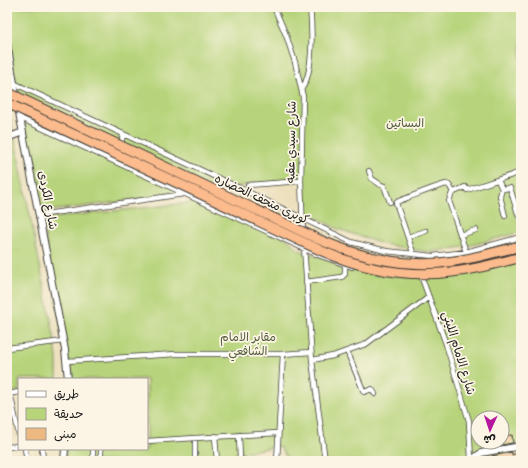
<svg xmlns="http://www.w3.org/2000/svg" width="528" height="468" font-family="Sriracha,'Playpen Sans Arabic',sans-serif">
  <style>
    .green { fill: #b7d47b; stroke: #6a784c; fill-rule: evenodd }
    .building { fill: #eeb881 }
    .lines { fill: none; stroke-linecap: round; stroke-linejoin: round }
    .minor-casing { stroke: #3b3934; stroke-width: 6 }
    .tertiary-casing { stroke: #3b3934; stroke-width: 8 }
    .minor { stroke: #fff; stroke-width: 4.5 }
    .tertiary { stroke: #fff; stroke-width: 6 }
    .motorway-bridge-casing { stroke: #3b3934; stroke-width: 11; stroke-linecap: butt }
    .motorway-bridge { stroke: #fbbb8d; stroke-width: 9 }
    .labels { text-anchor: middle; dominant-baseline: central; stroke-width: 3.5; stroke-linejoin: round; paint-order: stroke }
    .park-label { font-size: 12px; fill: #525c3d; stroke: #fcf5e5 }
    .street-label { font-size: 12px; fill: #1c1c1c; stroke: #fcf5e5 }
  </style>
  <rect width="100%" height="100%" fill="#fcf5e5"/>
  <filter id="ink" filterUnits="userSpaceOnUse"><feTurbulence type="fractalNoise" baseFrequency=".025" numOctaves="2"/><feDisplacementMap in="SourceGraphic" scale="8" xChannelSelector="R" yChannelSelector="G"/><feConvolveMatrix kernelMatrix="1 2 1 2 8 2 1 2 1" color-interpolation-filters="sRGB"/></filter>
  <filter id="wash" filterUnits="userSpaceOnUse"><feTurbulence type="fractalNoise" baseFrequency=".012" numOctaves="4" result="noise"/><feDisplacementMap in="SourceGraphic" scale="16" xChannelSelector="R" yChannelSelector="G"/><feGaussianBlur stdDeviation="0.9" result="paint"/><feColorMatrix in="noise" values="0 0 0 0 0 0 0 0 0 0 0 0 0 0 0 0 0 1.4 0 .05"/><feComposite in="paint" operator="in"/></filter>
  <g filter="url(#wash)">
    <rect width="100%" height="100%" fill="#ece0bd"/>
    <path class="green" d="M7,7H521V232L464,247L429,252L383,244L338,229L306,212L303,178L40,212L7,32Z
      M7,100L54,336L57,358V379H19V391L7,392Z
      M206,201L285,237L299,250L375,275L414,277L521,261V444L481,451L467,461H289L279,446L202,460L184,461H65L66,449H147V379H70L42,219ZM478,418H502V442H478Z
      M521,448V461H473L481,455Z"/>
    <g id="blocks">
      <path class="building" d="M512,435L513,443L495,446V442H502V436Z
        M512,452V455L517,453L519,461H494L492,456Z"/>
    </g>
  </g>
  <g filter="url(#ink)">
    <use href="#blocks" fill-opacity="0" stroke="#3b3934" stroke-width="1"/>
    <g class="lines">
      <g class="minor-casing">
        <path id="minor" d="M274,7L286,35L295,62L303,97L301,181L303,232
          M7,80L248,192L351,242L386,251L433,256L466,252L521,237
          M302,88C314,73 312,26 310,7
          M20,118L318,255L352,267
          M118,157L123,135
          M369,171L372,179C377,181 378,185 384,186L390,202
          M498,180L502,189L510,188L521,223
          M248,185L301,181
          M502,189L500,196L505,216
          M39,215L184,194
          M460,235L476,230
          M408,237L426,231
          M304,247L312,360L325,461
          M466,252L449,201L452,193L465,187L467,190L521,172
          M417,264L396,203C399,200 403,200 407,198C420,193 432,188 446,184L449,185L453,192
          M420,273L446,344L469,421L471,460
          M306,282L342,277L345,274V265
          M7,348L64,341
          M347,351L363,390L364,392L372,389L375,394
          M312,360L333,356L366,344L429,297
          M67,361L176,354H283L311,352
          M10,393L19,435
          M9,394L19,392
          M239,435L240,460
          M215,436L217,461
          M147,441L278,433
          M7,447L19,446
          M25,449L27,461
          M42,449L43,461
          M93,461V449
          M101,461V449
          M184,461H192L195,459V438
          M228,461L244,460V461
          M277,461L283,354"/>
      </g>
      <g class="tertiary-casing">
        <path id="tertiary" d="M7,43L20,118L65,350L68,379
          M7,138L23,132
          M64,461L65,449
          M470,461L481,453L521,446"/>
      </g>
      <use href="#minor" class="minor"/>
      <use href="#tertiary" class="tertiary"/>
      <g class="motorway-bridge-casing">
        <path id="motorway-bridge" d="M7,92L318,239C361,258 408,269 455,261C477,258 499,251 521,246
          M7,103L322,251C363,269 407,278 452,272C475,270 499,263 521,257"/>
      </g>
      <use href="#motorway-bridge" class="motorway-bridge"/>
    </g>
  </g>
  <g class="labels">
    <g class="park-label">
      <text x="405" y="123">البساتين</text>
      <text x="248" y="337">مقابر الامام<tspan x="248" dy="14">الشافعي</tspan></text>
    </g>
    <g class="street-label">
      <text transform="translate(291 142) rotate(-89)">شارع سيدي عقبه</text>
      <text transform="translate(262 199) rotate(25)">كوبرى متحف الحضاره</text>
      <text transform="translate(48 200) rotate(79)">شارع الكردى</text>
      <text transform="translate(459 353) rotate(73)">شارع الامام الليثي</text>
    </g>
  </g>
  <rect width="528" height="468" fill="none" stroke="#fcf5e5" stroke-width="24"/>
  <rect x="18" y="378" width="130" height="72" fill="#fcf5e5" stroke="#a29e95"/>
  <rect x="26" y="391" width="20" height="6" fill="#ffffff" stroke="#a29e95"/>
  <text x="54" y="398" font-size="12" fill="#1c1c1c">طريق</text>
  <rect x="26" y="408" width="20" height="12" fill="#b7d47b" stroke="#a29e95"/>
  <text x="54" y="418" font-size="12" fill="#1c1c1c">حديقة</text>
  <rect x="26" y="428" width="20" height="12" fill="#eeb881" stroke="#a29e95"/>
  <text x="54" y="438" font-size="12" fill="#1c1c1c">مبنى</text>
  <g transform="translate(490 430) rotate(183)"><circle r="19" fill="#fcf5e5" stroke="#a29e95"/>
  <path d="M0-3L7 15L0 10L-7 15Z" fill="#b5179e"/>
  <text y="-6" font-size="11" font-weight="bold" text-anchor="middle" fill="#1c1c1c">ش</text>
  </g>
</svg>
